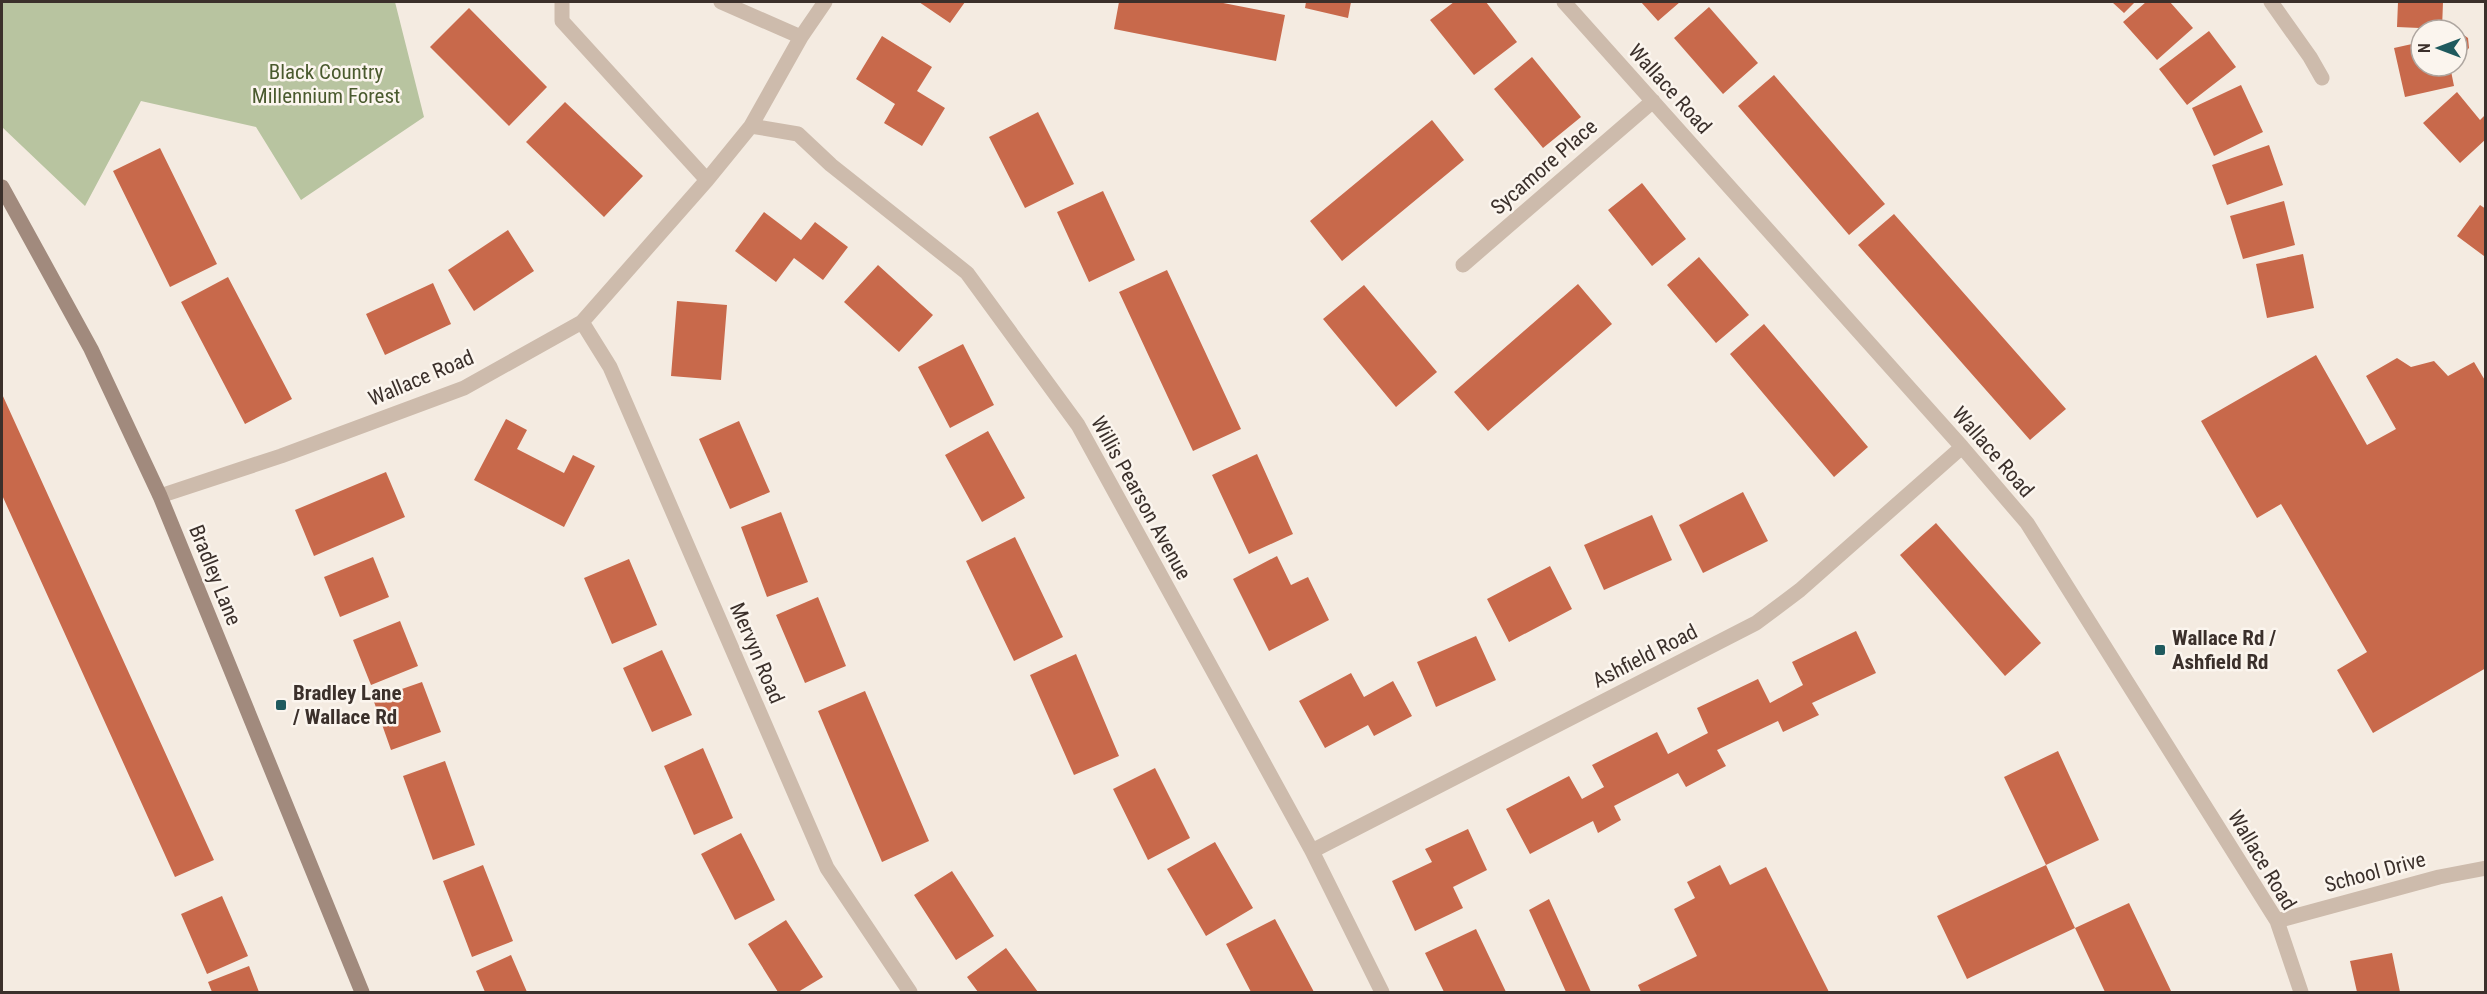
<svg xmlns="http://www.w3.org/2000/svg" width="2487" height="994" font-family="'Roboto Condensed',sans-serif">
  <style>
    .green { fill: #b8c4a0 }
    .building { fill: #c8694b }
    .lines { fill: none; stroke-linecap: round; stroke-linejoin: round }
    .street { stroke: #cdbbac; stroke-width: 15 }
    .secondary { stroke: #a18a7d; stroke-width: 15 }
    .poi-dot { fill: #1f5a5e; stroke: #fbf5ee; stroke-width: 2 }
    .labels { text-anchor: middle; dominant-baseline: central; stroke-width: 5; stroke-linejoin: round; paint-order: stroke }
    .park-label { font-size: 21px; fill: #4a5a2e; stroke: #fbf5ee }
    .street-label { font-size: 21px; fill: #3b302b; stroke: #fbf5ee }
    .poi-label { font-size: 21px; font-weight: bold; fill: #3b302b; stroke: #fbf5ee; text-anchor: start }
  </style>
  <rect width="100%" height="100%" fill="#f4ebe1"/>
  <path class="green" d="M2,2H395L424,117L301,200L256,127L141,101L85,206L2,127Z"/>
  <path class="building" d="M919,2H965L950,23Z
    M1119,2H1218L1285,15L1276,61L1114,29Z
    M1306,2H1351L1348,18L1305,8Z
    M1454,2H1486L1517,42L1474,75L1430,20Z
    M1641,2H1680L1658,21Z
    M2112,2H2135L2124,13Z
    M2146,2H2170L2193,28L2157,60L2123,22Z
    M2398,2H2443L2442,29L2397,27Z
    M1709,7L1758,63L1723,94L1674,38Z
    M469,8L547,87L509,126L430,47Z
    M2209,31L2236,67L2187,105L2159,69Z
    M2461,33L2468,38L2469,48L2463,54L2457,55V34Z
    M882,36L932,67L917,91L945,108L922,146L884,123L895,104L856,79Z
    M2421,42V66H2450L2454,86L2405,97L2394,48Z
    M1532,57L1581,117L1543,148L1494,89Z
    M1774,75L1885,204L1849,235L1738,106Z
    M2241,85L2263,132L2214,156L2192,108Z
    M2457,92L2480,120L2486,114V139L2460,163L2423,123Z
    M565,102L643,176L604,217L526,142Z
    M1038,112L1074,184L1025,208L989,137Z
    M1432,120L1464,160L1342,261L1310,221Z
    M2269,145L2283,185L2227,205L2212,165Z
    M160,148L217,264L170,287L113,171Z
    M1642,183L1686,239L1652,266L1608,210Z
    M1103,191L1135,260L1089,282L1057,212Z
    M2284,201L2295,245L2243,259L2230,216Z
    M2480,205L2486,209L2484,256L2457,236Z
    M764,212L801,240L815,222L848,247L823,280L794,258L776,282L735,251Z
    M1894,214L2066,409L2030,440L1858,245Z
    M508,230L534,271L474,311L448,270Z
    M2303,254L2314,308L2267,318L2256,264Z
    M1699,257L1749,315L1716,343L1667,285Z
    M878,265L933,315L899,352L844,302Z
    M1167,270L1241,429L1193,451L1119,292Z
    M228,277L292,399L245,424L181,302Z
    M433,283L451,324L385,355L366,314Z
    M1578,284L1612,324L1488,431L1454,392Z
    M1364,285L1437,372L1396,407L1323,319Z
    M677,301L727,305L721,380L671,376Z
    M1764,324L1868,447L1834,477L1730,354Z
    M963,344L994,405L950,428L918,367Z
    M2316,355L2367,445L2396,429L2366,376L2397,358L2411,367L2434,361L2448,376L2474,362L2486,382V668L2373,733L2337,670L2367,652L2281,504L2257,518L2201,421Z
    M2,394L214,860L175,877L2,495Z
    M506,419L527,430L517,449L564,473L573,455L595,466L564,527L474,480Z
    M739,421L770,492L730,509L699,439Z
    M988,431L1025,498L982,522L945,455Z
    M1257,454L1293,534L1249,554L1212,475Z
    M386,472L405,517L314,556L295,510Z
    M1743,492L1768,541L1703,573L1679,525Z
    M781,512L808,582L767,597L741,527Z
    M1652,515L1672,560L1604,590L1584,545Z
    M1936,523L2041,643L2005,676L1900,555Z
    M1015,537L1063,637L1014,661L966,561Z
    M1277,556L1291,585L1308,577L1329,620L1269,651L1233,579Z
    M373,557L389,597L340,617L324,577Z
    M629,559L657,625L612,644L584,578Z
    M1550,566L1572,609L1509,642L1487,599Z
    M818,597L846,666L805,683L776,615Z
    M400,621L418,666L371,685L353,640Z
    M1856,631L1876,673L1812,703L1819,715L1783,732L1778,721L1717,750L1726,766L1686,787L1678,773L1614,806L1621,820L1598,833L1593,821L1530,854L1506,809L1569,776L1582,799L1604,787L1592,765L1657,732L1668,754L1708,733L1697,708L1758,679L1770,703L1803,685L1792,662Z
    M1476,636L1496,680L1436,707L1417,662Z
    M662,650L692,715L652,732L623,668Z
    M1076,654L1119,756L1074,775L1030,675Z
    M1351,673L1364,697L1393,681L1412,716L1374,736L1368,725L1325,748L1299,701Z
    M422,682L441,732L391,750L373,699Z
    M865,691L929,841L882,862L818,711Z
    M703,748L733,818L694,835L664,766Z
    M2058,751L2099,840L2046,865L2004,777Z
    M445,761L475,845L433,860L403,776Z
    M1155,768L1190,838L1148,860L1113,789Z
    M1468,829L1487,870L1453,887L1463,908L1415,931L1392,881L1432,862L1425,849Z
    M741,833L775,900L735,920L701,854Z
    M1215,842L1253,908L1206,936L1167,869Z
    M483,865L513,941L472,957L443,881Z
    M1720,865L1730,885L1766,867L1829,992H1641L1638,985L1697,956L1674,909L1695,898L1687,882Z
    M2046,865L2075,928L2129,903L2171,991L2105,992L2075,928L1967,979L1937,916Z
    M952,871L994,936L956,960L914,895Z
    M222,896L248,956L207,974L181,914Z
    M1549,899L1591,992H1566L1529,910Z
    M1275,919L1314,992H1251L1226,944Z
    M786,920L823,977L798,992H778L748,944Z
    M1476,929L1506,992H1444L1425,953Z
    M1006,948L1038,992H978L967,977Z
    M2392,953L2400,992H2357L2350,961Z
    M511,955L527,992H485L476,971Z
    M249,966L259,992H212L208,982Z"/>
  <g class="lines">
    <path class="street" d="M562,2V21L707,180
      M721,2L801,37
      M1564,2L1962,447L2027,523L2277,921L2301,992
      M2271,2L2310,57L2322,78
      M751,126L798,134L831,165L967,273L1078,425L1312,851L1382,992
      M1463,265L1653,101
      M582,322L610,367L827,868L910,992
      M160,496L281,456L464,388L582,322L707,180L751,126L801,37L825,2
      M1312,851L1756,623L1800,590L1962,447
      M2277,921L2439,877L2486,868"/>
    <path class="secondary" d="M2,187L91,349L160,496L362,992"/>
  </g>
  <g class="poi-dot">
    <rect x="2154" y="644" width="12" height="12" rx="3"/>
    <rect x="275" y="699" width="12" height="12" rx="3"/>
  </g>
  <g class="labels">
    <g class="park-label">
      <text x="326" y="72">Black Country<tspan x="326" dy="24">Millennium Forest</tspan></text>
    </g>
    <g class="street-label">
      <text transform="translate(1670 89) rotate(48)">Wallace Road</text>
      <text transform="translate(1544 167) rotate(-41)">Sycamore Place</text>
      <text transform="translate(421 378) rotate(-23)">Wallace Road</text>
      <text transform="translate(1993 452) rotate(49)">Wallace Road</text>
      <text transform="translate(1141 498) rotate(61)">Willis Pearson Avenue</text>
      <text transform="translate(215 575) rotate(68)">Bradley Lane</text>
      <text transform="translate(757 653) rotate(67)">Mervyn Road</text>
      <text transform="translate(1645 656) rotate(-27)">Ashfield Road</text>
      <text transform="translate(2262 860) rotate(59)">Wallace Road</text>
      <text transform="translate(2375 872) rotate(-15)">School Drive</text>
    </g>
    <g class="poi-label">
      <text x="2172" y="638">Wallace Rd /<tspan x="2172" dy="24">Ashfield Rd</tspan></text>
      <text x="293" y="693">Bradley Lane<tspan x="293" dy="24">/ Wallace Rd</tspan></text>
    </g>
  </g>
  <rect width="2487" height="994" fill="none" stroke="#3b302b" stroke-width="6"/>
  <g transform="translate(2439 48) rotate(270)"><circle r="28" fill="#fbf5ee" stroke="#aea6a0" stroke-width="1.5"/>
  <path d="M0-4.5L10 22L0 15L-10 22Z" fill="#1f5a5e"/>
  <text y="-9" font-size="16" font-weight="bold" text-anchor="middle" fill="#3b302b">N</text>
  </g>
</svg>
